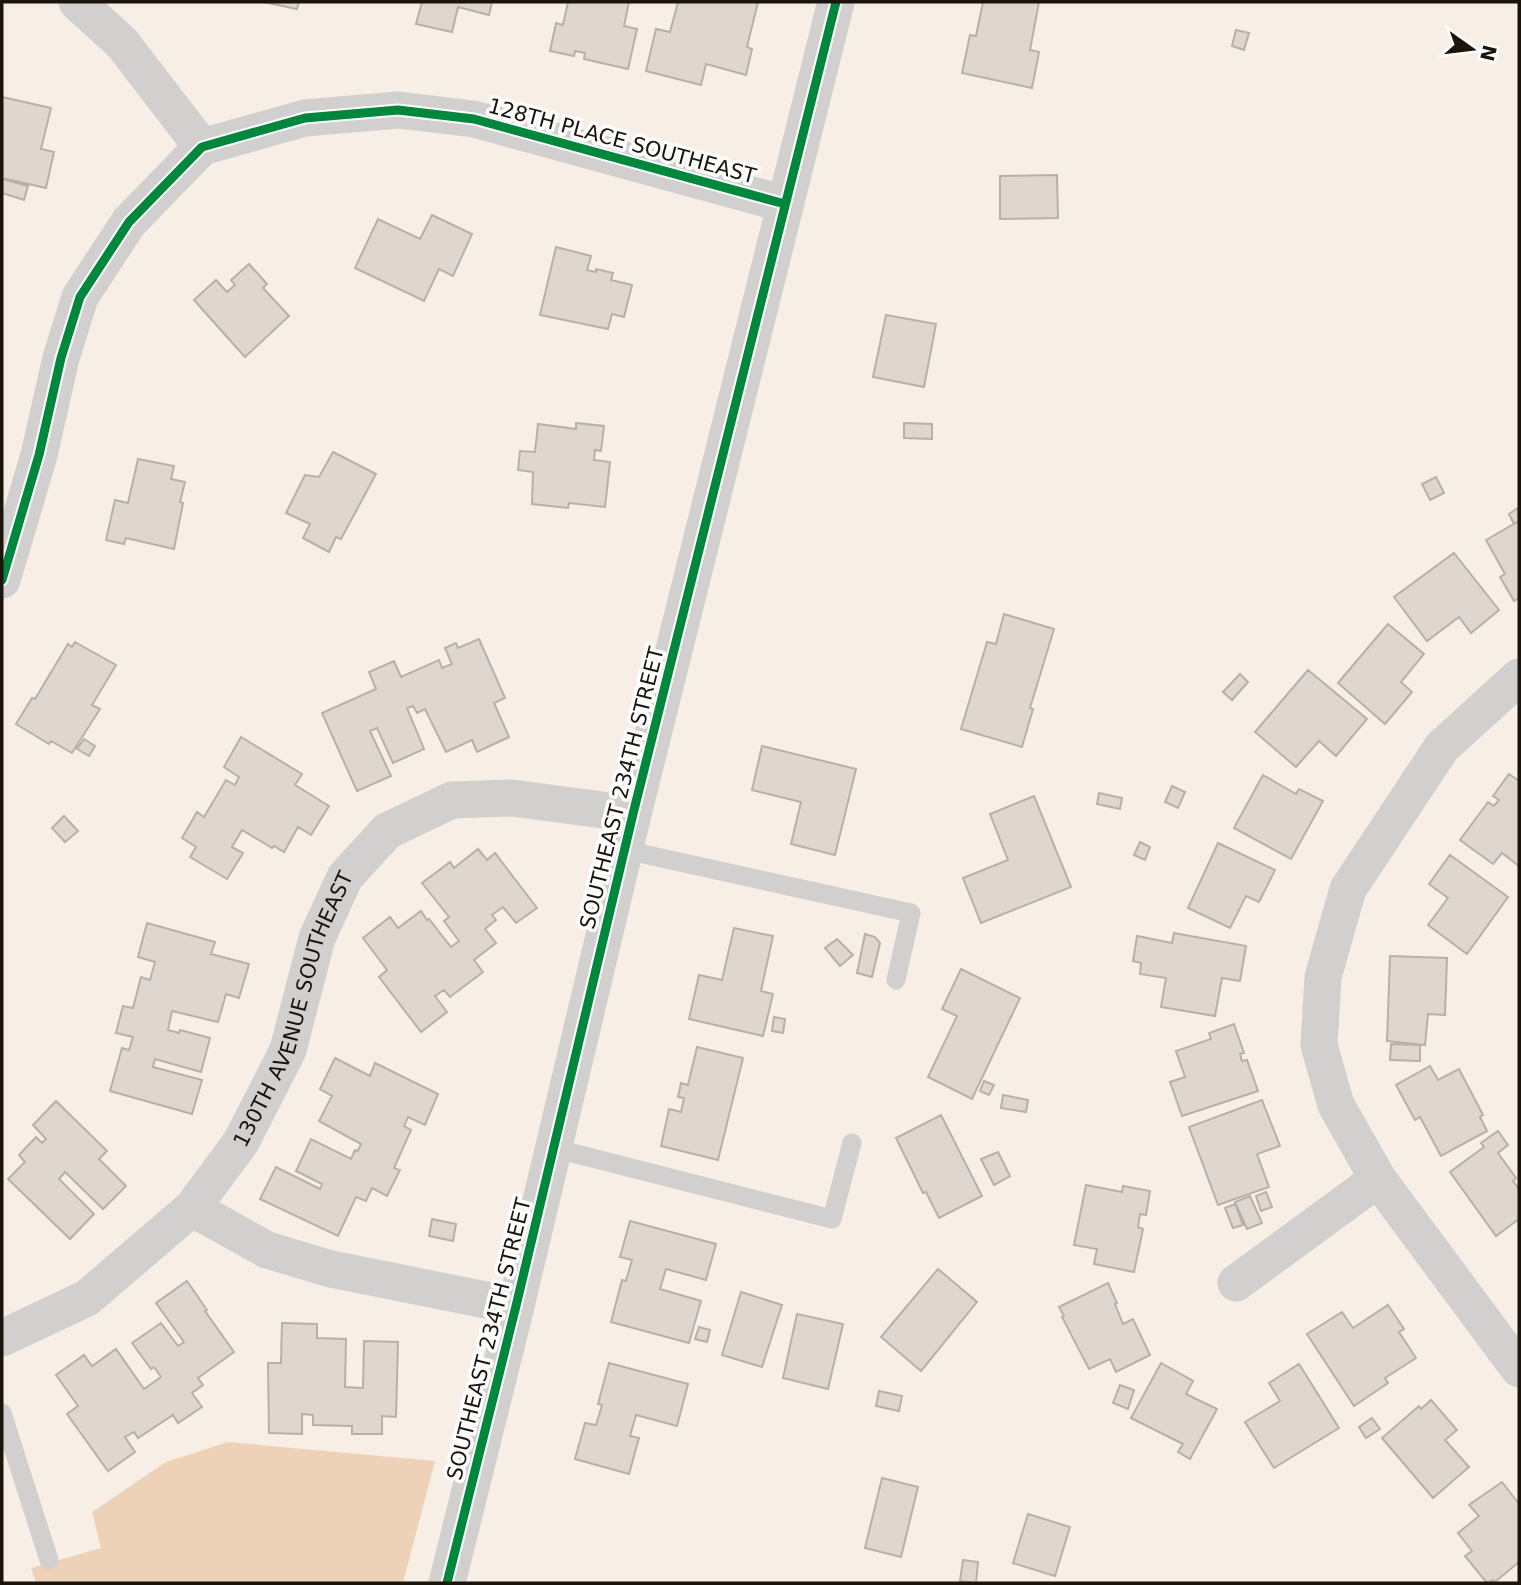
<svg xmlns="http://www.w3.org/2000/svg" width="1521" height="1585" font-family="'DejaVu Sans',sans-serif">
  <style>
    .green { fill: #eed2b7 }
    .building { fill: #dfd7cf; stroke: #b8b0a9; stroke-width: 2 }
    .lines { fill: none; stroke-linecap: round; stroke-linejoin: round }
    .service { stroke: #d2d0ce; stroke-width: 19 }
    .minor { stroke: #d2d0ce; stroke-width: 37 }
    .cycleway-casing { stroke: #fefefe; stroke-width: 13 }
    .cycleway { stroke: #00873e; stroke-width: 9 }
    .labels { text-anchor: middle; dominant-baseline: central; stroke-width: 7; stroke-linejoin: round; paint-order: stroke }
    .street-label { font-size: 21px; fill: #1b140d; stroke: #fefefe }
  </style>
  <rect width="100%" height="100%" fill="#f7eee5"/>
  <path class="green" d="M228,1442L435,1461L403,1583H36L31,1568L101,1548L92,1512L166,1462Z"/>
  <path class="building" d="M263,2H299L297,9Z
    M422,2H492L489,15L458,7L452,32L416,24Z
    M568,2H629L624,26L637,29L628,69L584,59L585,53L575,51L574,56L550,51L556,23L563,25Z
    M678,2H758L747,47L752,49L746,75L706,64L701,85L646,71L656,29L670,32Z
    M983,2H1039L1030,50L1039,52L1032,88L962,73L970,35L976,36Z
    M1236,30L1249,33L1244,50L1232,46Z
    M2,97L51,108L41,149L54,152L46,188L2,178Z
    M1057,175L1058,218L1000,219V176Z
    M2,179L28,186L24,200L2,193Z
    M432,215L472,234L453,276L439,269L424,301L355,268L378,219L420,239Z
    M556,247L591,256L587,270L596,272V269L613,273L611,280L632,285L624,317L612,314L608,329L540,315Z
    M249,264L267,284L263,288L289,316L245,357L194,300L216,280L227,292L235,285L231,280Z
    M886,315L936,324L924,387L873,377Z
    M576,423L604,426L601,451L595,450L594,460L610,462L605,507L569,503L568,508L532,504L533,472L518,470L520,451L535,452L538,424L576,429Z
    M904,423L932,424V439L904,438Z
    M333,452L376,474L341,539L336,537L329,552L303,538L310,524L286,513L305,475L319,477Z
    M138,459L174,466L171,479L185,482L180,502L183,503L174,549L126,538L124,544L106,540L115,500L128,503Z
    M1436,477L1444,493L1430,500L1422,484Z
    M1518,508L1519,521L1514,524L1509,514Z
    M1519,521V598L1514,601L1500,577L1505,574L1486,540Z
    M1454,553L1499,610L1471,633L1459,617L1427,641L1394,597Z
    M1004,614L1054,629L1030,708L1033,709L1022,747L961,729L987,642L996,644Z
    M1388,624L1424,654L1401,682L1412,692L1385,724L1338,683Z
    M479,639L505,698L494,703L509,737L477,752L472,740L446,752L425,709L417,713L413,706L407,708L424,749L393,763L377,728L370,731L391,776L357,791L322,713L376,689L369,672L394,661L401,677L439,660L442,668L452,664L445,648L456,643L458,648Z
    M75,642L116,665L92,705L100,709L72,753L51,741L49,744L16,724L32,698L35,699L68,644L72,647Z
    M1308,670L1367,719L1336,756L1319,741L1296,767L1255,732Z
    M1240,674L1248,682L1232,700L1223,692Z
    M241,737L302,774L295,785L329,806L311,835L298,827L284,852L274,846L272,848L242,830L232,847L243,853L227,879L190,857L196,847L182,838L197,812L204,817L226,780L235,785L239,777L224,767Z
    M84,739L95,746L89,756L77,749Z
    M762,746L856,769L835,855L791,844L801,802L752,790Z
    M1509,774L1519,781V866L1502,853L1493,864L1460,840L1488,802L1494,806L1499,800L1493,796Z
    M1263,775L1296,794L1299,789L1323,801L1291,859L1234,828Z
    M1172,786L1185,792L1178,808L1165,802Z
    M1099,793L1122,798L1120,809L1097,804Z
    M1034,796L1071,887L981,923L963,878L1008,860L990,814Z
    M64,816L78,831L65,842L52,828Z
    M1140,842L1150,847L1145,860L1134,855Z
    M1218,843L1275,870L1259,902L1246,896L1230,928L1188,908Z
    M478,849L487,860L495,853L537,908L516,923L503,907L492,915L496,920L485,929L496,943L474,960L483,972L450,997L444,990L435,996L447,1012L421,1032L379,977L387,970L363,938L390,917L398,928L421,911L427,920L429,919L451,947L459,941L444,921L449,917L422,883L450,862L454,868Z
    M1450,855L1508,897L1467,954L1428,925L1448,898L1429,884Z
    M147,923L215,942L211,954L249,964L239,998L226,994L218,1022L172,1011L168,1030L179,1033L180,1030L210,1038L201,1072L155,1059L153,1067L202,1080L192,1114L110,1091L122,1048L129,1050L133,1037L116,1033L123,1006L133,1008L141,977L150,980L155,962L138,957Z
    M734,928L773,936L761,991L773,994L763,1036L689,1019L699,975L722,980Z
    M1174,933L1246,946L1240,981L1222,978L1215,1016L1161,1007L1166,978L1140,974L1141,963L1133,961L1137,936L1172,943Z
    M865,934L875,937L880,943L872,977L857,973Z
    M837,939L853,955L840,966L825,948Z
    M1390,956L1447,958L1445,1015L1428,1014L1425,1045L1387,1041Z
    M961,969L1020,998L972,1099L928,1077L957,1016L942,1009Z
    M774,1017L785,1019L783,1033L772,1031Z
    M1234,1024L1244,1053L1240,1054L1242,1061L1247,1060L1258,1091L1182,1116L1170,1082L1185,1077L1176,1051L1211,1039L1209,1033Z
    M1391,1044L1420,1045V1061L1390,1060Z
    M697,1047L743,1058L718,1160L661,1146L669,1109L681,1112L684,1098L678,1097L681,1083L688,1085Z
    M335,1058L370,1076L375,1063L438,1094L425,1125L408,1117L404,1126L411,1130L394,1168L400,1170L387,1196L372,1188L366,1201L356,1197L338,1236L260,1199L276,1167L320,1189L322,1184L296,1171L311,1139L351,1159L355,1150L358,1151L361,1144L319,1121L332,1096L320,1089Z
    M1430,1066L1438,1080L1459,1069L1483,1115L1480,1117L1487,1131L1441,1156L1420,1117L1415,1120L1396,1085Z
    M984,1081L994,1085L989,1095L980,1091Z
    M1003,1095L1028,1100L1026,1112L1001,1108Z
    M1262,1100L1280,1146L1257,1154L1269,1187L1218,1205L1189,1127Z
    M56,1101L107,1151L99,1159L126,1186L103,1209L65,1172L59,1179L94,1214L70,1239L8,1179L25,1162L19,1155L36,1137L42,1143L46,1139L33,1125Z
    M941,1115L982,1196L939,1218L926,1192L923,1193L896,1138Z
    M1498,1131L1508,1145L1498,1153L1516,1178L1513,1181L1519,1189V1219L1496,1236L1450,1172L1484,1147L1481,1143Z
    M998,1152L1010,1176L994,1185L981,1159Z
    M1086,1185L1122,1192L1123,1186L1150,1191L1146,1215L1140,1214L1138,1227L1143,1229L1134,1272L1094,1264L1097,1249L1074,1245Z
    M1266,1192L1272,1207L1261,1211L1256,1196Z
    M1250,1196L1262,1223L1247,1229L1235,1202Z
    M1235,1204L1243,1225L1233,1228L1225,1208Z
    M432,1219L456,1224L453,1241L429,1236Z
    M630,1221L716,1244L706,1280L666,1269L660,1289L701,1301L689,1343L611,1322L622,1280L626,1281L632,1260L620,1257Z
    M938,1269L977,1302L921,1371L881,1337Z
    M187,1281L207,1310L205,1311L234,1352L198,1378L203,1385L192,1393L202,1407L178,1423L173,1415L138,1438L134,1432L125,1437L135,1452L108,1471L67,1414L78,1406L56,1375L84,1355L92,1366L116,1349L144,1389L161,1377L154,1367L151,1369L132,1343L161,1323L178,1346L184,1342L156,1303Z
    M1108,1283L1117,1303L1115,1304L1123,1324L1133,1319L1150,1355L1116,1372L1110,1359L1089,1369L1062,1317L1064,1316L1059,1307Z
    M741,1292L782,1305L762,1367L722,1355Z
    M1388,1305L1404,1329L1399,1332L1416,1358L1385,1378L1388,1383L1354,1406L1307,1334L1342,1312L1353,1328Z
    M797,1314L843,1324L828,1389L783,1378Z
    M282,1323L317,1324V1338L346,1339L345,1387L363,1388L364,1341L398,1342L396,1417L382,1416V1434H352V1426L313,1425V1415L302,1414V1434L269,1433L268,1363H281Z
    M699,1327L710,1330L707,1342L695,1339Z
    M609,1363L688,1384L677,1426L636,1415L630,1436L639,1438L629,1474L575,1459L585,1423L596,1425L602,1405L598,1404Z
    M1161,1363L1193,1381L1186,1394L1217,1409L1190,1459L1178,1452L1183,1444L1131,1418Z
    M1299,1364L1339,1428L1274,1468L1245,1422L1280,1401L1269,1383Z
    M1120,1385L1134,1390L1128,1409L1113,1403Z
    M879,1391L902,1396L899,1411L876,1406Z
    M1431,1400L1457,1430L1445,1440L1469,1467L1433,1498L1382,1438L1419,1406L1421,1409Z
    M1372,1418L1380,1429L1366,1438L1359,1427Z
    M882,1478L918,1487L901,1557L865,1548Z
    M1502,1482L1519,1504V1562L1495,1582L1493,1580L1487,1583L1465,1556L1472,1551L1458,1533L1479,1516L1469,1505Z
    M1028,1514L1070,1527L1055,1576L1013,1563Z
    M963,1560L978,1562L976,1583L960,1581Z"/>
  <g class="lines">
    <path class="service" d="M625,850L911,913L896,980
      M553,1148L832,1219L852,1143
      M2,1413L49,1560"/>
    <g class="minor">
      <path d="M77,2L122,43L202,147"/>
      <path d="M2,580L39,455L61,358L80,297L129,222L202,147L305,118L398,110L474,119L785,204"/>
      <path d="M1519,677L1442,747L1348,889L1323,977L1319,1045L1336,1105L1378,1179L1519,1369"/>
      <path d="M192,1208L267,1250L331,1269L516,1306"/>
      <path d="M1236,1283L1378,1179"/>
      <path id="s1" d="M2,1338L87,1298L192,1208L241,1142L288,1050L317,938L345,877L387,831L452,800L512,798L633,814"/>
      <path d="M447,1583L516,1306L633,814L836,2"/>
    </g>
    <g class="cycleway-casing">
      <path id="cycleway" d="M2,580L39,455L61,358L80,297L129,222L202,147L305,118L398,110L474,119L785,204
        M447,1583L516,1306L633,814L836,2"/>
    </g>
    <use href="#cycleway" class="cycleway"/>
  </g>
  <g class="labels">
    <g class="street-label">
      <text transform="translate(622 141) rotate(15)">128TH PLACE SOUTHEAST</text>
      <text transform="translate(622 788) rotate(-76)">SOUTHEAST 234TH STREET</text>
      <text stroke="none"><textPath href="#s1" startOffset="458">130TH AVENUE SOUTHEAST</textPath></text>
      <text transform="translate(489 1339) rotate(-76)">SOUTHEAST 234TH STREET</text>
    </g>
  </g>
  <rect width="1521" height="1585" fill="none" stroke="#1b140d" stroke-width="7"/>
  <g transform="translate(1472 49) rotate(104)" stroke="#fefefe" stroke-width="5" paint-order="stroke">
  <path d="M0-5L12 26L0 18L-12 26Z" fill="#1b140d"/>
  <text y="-10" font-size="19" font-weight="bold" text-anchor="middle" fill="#1b140d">N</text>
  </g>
</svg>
